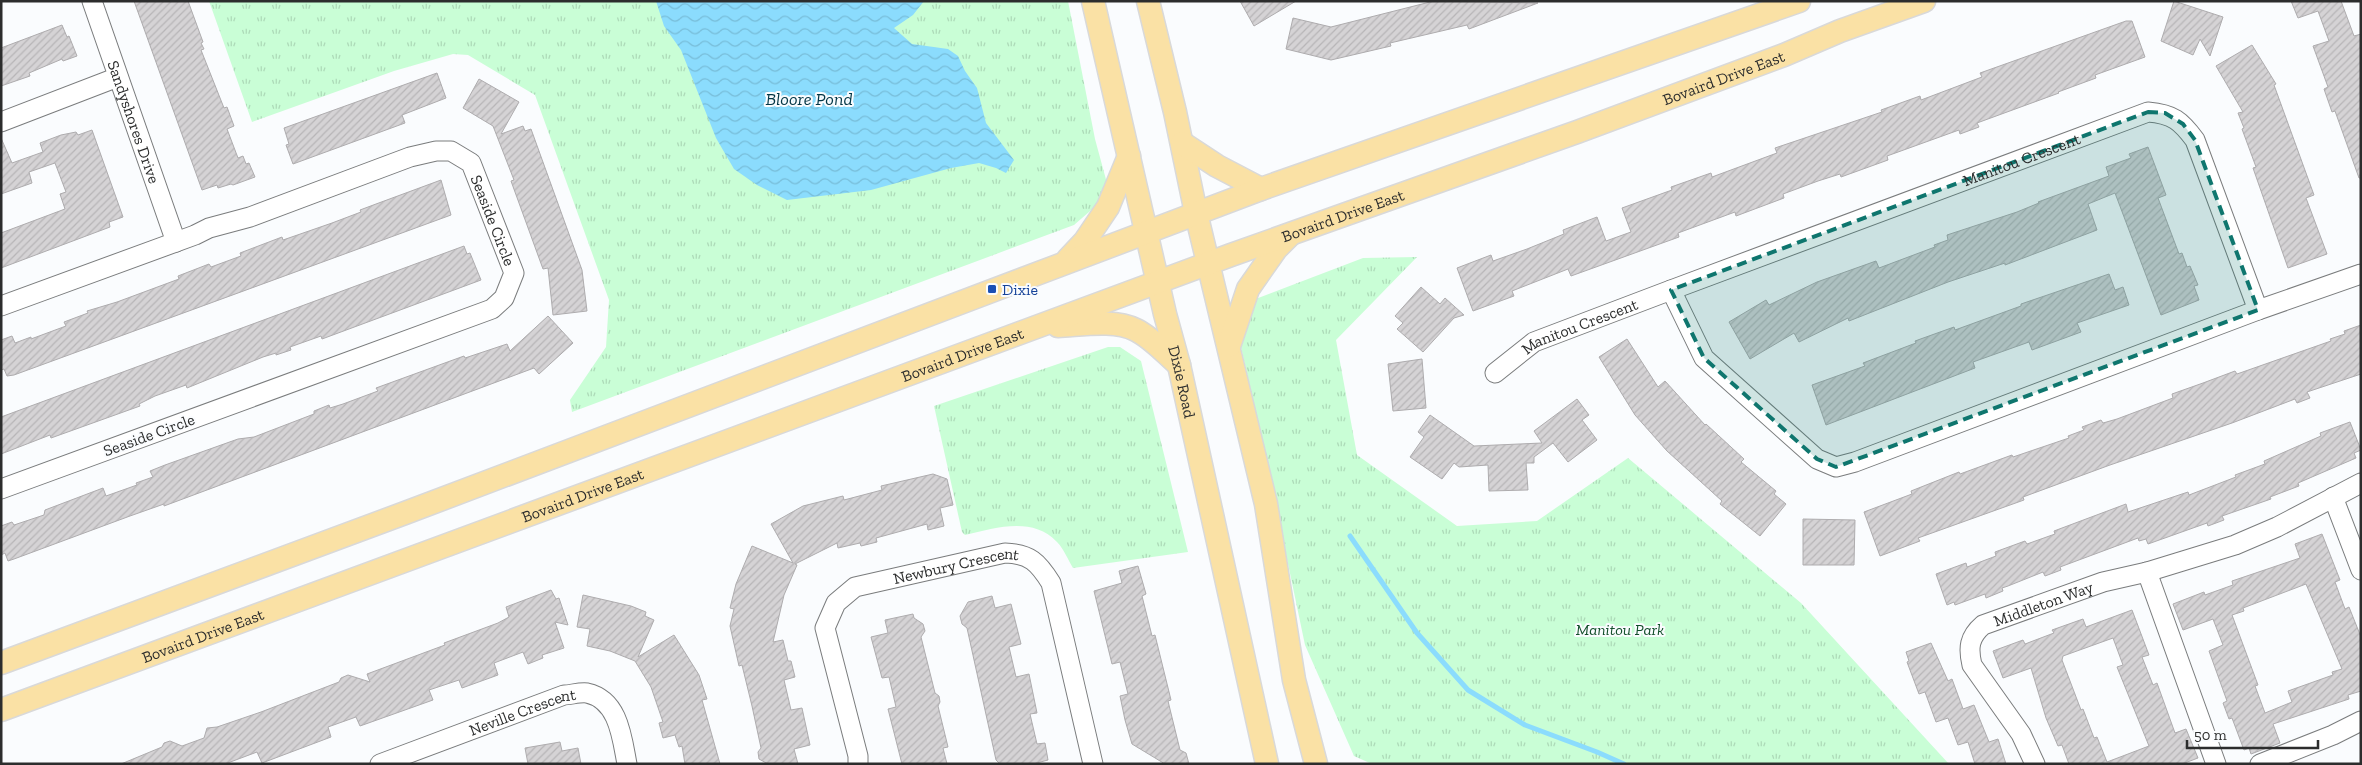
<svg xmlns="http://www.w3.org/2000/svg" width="2362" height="765" font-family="'Zilla Slab',serif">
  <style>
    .park { fill: url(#park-tufts) }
    .water { fill: url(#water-waves) }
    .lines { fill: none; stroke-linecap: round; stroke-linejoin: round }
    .stream { stroke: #8bdcfd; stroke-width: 5 }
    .building { fill: url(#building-hatch); stroke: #aeacae; fill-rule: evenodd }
    .minor-casing { stroke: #7a7c7d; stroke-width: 21 }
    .major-casing { stroke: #d9d9d9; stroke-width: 25 }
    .minor { stroke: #fff; stroke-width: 19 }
    .major { stroke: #fae1a5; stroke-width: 22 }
    .marked { fill: #0f766e; fill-opacity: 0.2; stroke: #0f766e; stroke-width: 4; stroke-dasharray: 10 6; stroke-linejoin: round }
    .transit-dot { fill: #1a4fb4; stroke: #fafcfe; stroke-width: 2 }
    .labels { text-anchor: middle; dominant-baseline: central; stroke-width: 4; stroke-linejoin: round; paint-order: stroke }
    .street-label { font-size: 16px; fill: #2c2d2d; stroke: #fafcfe }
    .transit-label { font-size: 16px; fill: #164399; stroke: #fafcfe; text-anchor: start }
    .park-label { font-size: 16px; font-style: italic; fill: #124f2a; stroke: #fafcfe }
    .water-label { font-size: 18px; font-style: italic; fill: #033747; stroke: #fafcfe }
  </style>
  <defs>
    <pattern id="park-tufts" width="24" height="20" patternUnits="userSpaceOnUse" patternTransform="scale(1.25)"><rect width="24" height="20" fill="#c9fed6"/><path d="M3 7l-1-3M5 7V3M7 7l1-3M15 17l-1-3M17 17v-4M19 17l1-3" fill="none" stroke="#addab8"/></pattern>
    <pattern id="water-waves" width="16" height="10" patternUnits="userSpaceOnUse" patternTransform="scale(1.25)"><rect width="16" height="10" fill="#8bdcfd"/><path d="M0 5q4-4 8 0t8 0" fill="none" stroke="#78bdd9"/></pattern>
    <pattern id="building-hatch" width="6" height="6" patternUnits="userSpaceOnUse" patternTransform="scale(1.25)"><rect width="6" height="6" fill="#d5d3d5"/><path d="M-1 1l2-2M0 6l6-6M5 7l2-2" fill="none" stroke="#b7b5b7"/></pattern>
  </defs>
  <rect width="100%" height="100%" fill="#fafcfe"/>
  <path class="park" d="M209,1H1068L1095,139L1111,198L1104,199L1074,225L572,412L570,400L606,347L609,300L535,95L468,55L453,54L394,71L252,122Z
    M1417,257L1336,340L1357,455L1457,526L1537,521L1628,458L1801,603L1949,764H1372L1354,756L1305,645L1260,430L1232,308L1363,258Z
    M1108,347H1120L1141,361L1188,552L1073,568C1068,560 1064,549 1057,542C1032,516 996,528 965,535L962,532L934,406Z"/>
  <path class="water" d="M656,1H924L913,15L894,28L912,44L948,49L958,56L965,71L977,88L986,123L1014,160L1006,173L996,168L979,163L951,168L871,190L787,200L757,185L734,169L716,138L681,50L664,26Z"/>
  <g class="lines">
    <path class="stream" d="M1350,536L1417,633L1468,690L1525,725L1597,752L1624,764"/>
  </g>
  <path class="building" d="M134,1H188L203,42L201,43L204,49L201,50L224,108L227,107L234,126L227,129L238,158L243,156L246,164L249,163L255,177L233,185L231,184L218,188L217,185L202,190Z
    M1240,1H1296L1254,26Z
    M1434,1L1538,3L1469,29L1467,25L1390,43L1391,46L1331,60L1286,49L1293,18L1331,27Z
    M2174,1L2223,17L2210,56L2200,39L2193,55L2161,41Z
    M2291,1H2341L2354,36L2361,34V178H2359L2335,111L2332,112L2324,89L2328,87L2313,46L2329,41L2318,11L2298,18Z
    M2126,21H2132L2145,57L2095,75L2096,78L2058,92L2059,93L1977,123L1979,127L1960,134L1959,130L1887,156L1888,160L1841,177L1840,174L1818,181L1783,194L1784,198L1736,216L1735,212L1678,233L1679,237L1571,276L1568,269L1512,291L1514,296L1473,311L1457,268L1491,255L1493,261L1527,249L1564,234L1563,230L1597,217L1606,241L1631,232L1622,208L1672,190L1671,187L1711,173L1712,177L1777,153L1775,148L1882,112L1881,110L1920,96L1921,100L1982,77L1980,73Z
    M62,25L67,37L69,36L77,56L63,61L62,59L29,73L30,76L1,86V48Z
    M2252,45L2276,84L2274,85L2314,195L2306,198L2327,254L2288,268L2253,168L2256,167L2242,129L2244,128L2238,113L2243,112L2216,66Z
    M437,73L446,98L402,115L405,123L293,164L286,145L289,144L284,128Z
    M479,79L519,102L501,134L523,126L525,131L531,129L582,270L587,311L553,315L548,268L543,269L511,181L514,180L493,126L463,108Z
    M92,130L123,217L109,222L110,227L1,268V233L65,209L60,194L66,192L55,163L29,172L32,183L1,194V138L12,163L43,152L40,143L61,135L76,132L78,135Z
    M2148,147L2166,195L2158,198L2179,254L2182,253L2187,267L2190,266L2198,285L2194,286L2199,300L2161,315L2115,193L2088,204L2097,230L2005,265V263L1948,282L1849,321L1848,318L1799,342L1794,333L1750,359L1729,322L1766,300L1769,305L1817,282L1876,261L1879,268L1935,247L1934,245L1948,240L1947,235L2017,212L2039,203L2038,202L2109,176L2106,167L2131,158L2129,154Z
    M441,180L451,215L14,375L7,376L4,369L1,370V340L12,336L15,343L31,337V339L66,326L64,322L88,313L87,311L117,302L179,279L178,276L209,264L211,267L241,256L240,253L282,237L283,240L332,223L361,212L360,210L376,204Z
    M464,246L467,254L470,253L481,280L322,339L321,336L290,347L291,350L276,355V353L263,357L187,388L186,385L155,396L139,404L140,406L51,438L50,435L1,454V417Z
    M2109,274L2115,290L2123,287L2129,305L2077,323L2081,332L2032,350L2029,342L1973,362L1975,368L1826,425L1812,385L1865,366L1863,363L1916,343L1915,341L1954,327L1955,330L2021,306V304Z
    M1421,287L1440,304L1445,298L1464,315L1454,318L1423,352L1397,329L1403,323L1395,316Z
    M548,316L573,343L539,374L534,368L164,506V504L130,516L14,559L8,561L5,553L1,555V526L12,522L14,525L44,515L45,510L103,488L106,496L137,485L136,483L153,477L150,471L165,465L238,439L254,437L314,414V411L329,405L330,408L343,404L378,391L376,388L464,356L465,358L507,344L510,351Z
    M2361,325V374L2307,392L2310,398L2297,403L2295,399L2232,423L2110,465L2023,497L2024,500L1918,538L1920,541L1880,556L1864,512L1912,494L1911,491L1959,472L1960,474L2012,455L2013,457L2069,438L2068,436L2084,430L2082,427L2101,420L2103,423L2117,419L2173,398L2172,394L2203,383L2235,371L2237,374L2331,341L2330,339L2345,334L2344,331Z
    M1627,339L1658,387L1665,381L1705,425L1706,424L1744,459L1741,462L1776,491L1774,494L1786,504L1760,536L1720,504L1722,501L1667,451L1635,415L1599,357Z
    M1422,359L1426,408L1393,411L1388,364Z
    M1577,399L1589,415L1582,420L1597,440L1568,462L1553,443L1534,457V463H1526L1528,490L1489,491L1488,465L1459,467L1454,463L1442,479L1410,457L1424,437L1418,432L1430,415L1474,446L1542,443L1534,431Z
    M2350,422L2361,450L2354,453L2356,458L2298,483L2299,486L2270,497L2271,499L2222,516L2224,520L2208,526L2207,523L2148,544L2146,539L2139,541L2138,538L2060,567L2061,570L2045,576L2043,572L2008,586L2002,588L2003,591L1986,598L1985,594L1955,605L1954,602L1947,605L1936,574L1966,563L1967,567L1996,556L1995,552L2025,541L2027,544L2055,534L2054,531L2126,504L2128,512L2188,492L2189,495L2236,477L2235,475L2265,464L2264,461L2321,436L2320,433Z
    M933,474L947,479L953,505L940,508L944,526L928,530L927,524L876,538L877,542L861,546L860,543L838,548L837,543L795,564L797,565L784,595L773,642L783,640L788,661H791L795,677L784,680L791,710L802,708L810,745L794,749L798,764H768L759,759L758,752L761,748L752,706L742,665L739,666L730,626L734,609L730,608L736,584L752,546L793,563L771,524L803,506L843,496L844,500L882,490L881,486Z
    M1803,519L1855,520L1854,565H1803Z
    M2322,534L2340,580L2335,582L2345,609L2349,607L2361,637V691L2348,695L2349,699L2273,724L2280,743L2251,754L2249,748L2244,750L2232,718L2229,719L2223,703L2227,701L2209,651L2223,645L2213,619L2183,630L2173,604L2204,592L2205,595L2233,585L2232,581L2300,558L2295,544ZM2306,584L2342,669L2332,672L2333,675L2288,691L2292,702L2265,713L2255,686L2258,685L2232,615L2244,611L2243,608Z
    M1138,566L1146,594L1142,596L1152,636L1155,635L1171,700L1168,701L1180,750L1186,753L1189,764H1165L1132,744L1125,720L1120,696L1128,694L1120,662L1112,664L1094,591L1122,583L1119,571Z
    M551,590L556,599L559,598L568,625L555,622L564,648L542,655L543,658L528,664L523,652L494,663L498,675L462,688L459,680L429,690L433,700L360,726L356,717L328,727L331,737L262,763L257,752L225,764H121L162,747L164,743L170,741L182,746L204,738L207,728L217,727L261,712L339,682L341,678L348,675L370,682L367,674L445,645L444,643L498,623L509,617L506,607Z
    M583,595L631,606L646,612L645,616L654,620L638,657L674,635L699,675L707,699L702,700L720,764H685L682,746L679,747L675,735L663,738L659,723L663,722L651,687L635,661L610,651L587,646L590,629L577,627Z
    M992,596L995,608L1011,604L1021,644L1009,647L1016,677L1029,674L1037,713L1030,714L1037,744L1045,743L1048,760L1033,764H1000L996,760L967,628L962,624L960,616L968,602Z
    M2132,610L2149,655L2142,657L2153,685L2157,683L2175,733L2186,729L2198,758L2182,764H2069L2062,745L2058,746L2046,718L2031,668L2003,678L1993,651L2023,640L2025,644L2054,633L2052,630L2083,619L2086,627ZM2113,638L2123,665L2117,667L2149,746L2107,762L2097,737L2094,738L2083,709L2081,710L2062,660L2063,656Z
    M913,614L914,618L923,624L925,631L921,637L935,693L939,696L940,702L938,706L948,747L943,748L947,764H902L888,709L896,707L889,677L882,678L871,637L888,633L885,620Z
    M1931,643L1948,681L1952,679L1963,709L1974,705L1989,742L1998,739L2006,764H1975L1968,742L1958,745L1948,718L1936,722L1925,692L1919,694L1907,662L1909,661L1906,652Z
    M560,742L562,751L578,748L581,764H528L525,748Z"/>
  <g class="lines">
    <g class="minor-casing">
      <g id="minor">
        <path id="s1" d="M92,1L176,242"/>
        <path d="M1,122L118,77"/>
        <path id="s2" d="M1671,290L2148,112C2173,114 2181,121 2195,140L2258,310"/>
        <path id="s3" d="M1,306L195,235L209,228L250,217L410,157L436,151H451L471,163L514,273L504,298L492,309L1,489"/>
        <path id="s4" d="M1495,373L1534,342L1671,290L1704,358L1817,459L1836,467L1855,462L2258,310L2361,274"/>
        <path d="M2333,497L2361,570"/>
        <path d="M2147,572L2216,764"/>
        <path id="s5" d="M380,764L564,695C570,695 580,692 587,693C619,700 622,738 627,764"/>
        <path id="s6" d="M858,764V756L825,628L836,603L855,587L1005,553C1030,554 1038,562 1051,583L1093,764"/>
        <path id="s7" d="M2035,764L2021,734L1972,665C1968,648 1969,637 1983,625L2103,582L2147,572L2235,545L2277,527L2361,483"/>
        <path d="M2260,764L2333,735L2361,721"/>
      </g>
    </g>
    <g class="major-casing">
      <g id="major">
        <path id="s8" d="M1093,1L1165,314L1179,365L1267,764"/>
        <path d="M1148,1L1175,112L1196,213L1266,504L1294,680L1316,764"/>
        <path d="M1182,143L1217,166L1261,189"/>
        <path d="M1068,259L1085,241L1108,207L1129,156"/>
        <path d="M1058,326C1082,325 1114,319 1136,330C1152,338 1165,353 1179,365"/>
        <path d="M1229,346L1248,289L1276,249L1289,236"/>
        <path d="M1,663L405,513L1261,189L1799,1"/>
        <path id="s9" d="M1,710L1231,255L1577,132L1784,55L1840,31L1924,1"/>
      </g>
    </g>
    <use href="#minor" class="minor"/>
    <use href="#major" class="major"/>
  </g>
  <path class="marked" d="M2148,112L2165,113L2183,124L2195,140L2258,310L1836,467L1817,459L1704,358L1671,290Z"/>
  <rect class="transit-dot" x="987" y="284" width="10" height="10" rx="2.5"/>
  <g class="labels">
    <g class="street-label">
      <text stroke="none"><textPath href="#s9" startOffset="1835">Bovaird Drive East</textPath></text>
      <text stroke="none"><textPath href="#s1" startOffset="128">Sandyshores Drive</textPath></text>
      <text stroke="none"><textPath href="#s2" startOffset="374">Manitou Crescent</textPath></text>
      <text stroke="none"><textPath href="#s9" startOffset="1430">Bovaird Drive East</textPath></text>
      <text stroke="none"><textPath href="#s3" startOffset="562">Seaside Circle</textPath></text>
      <text stroke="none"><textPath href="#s4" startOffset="98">Manitou Crescent</textPath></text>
      <text stroke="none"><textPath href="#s9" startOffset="1025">Bovaird Drive East</textPath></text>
      <text stroke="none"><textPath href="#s8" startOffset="391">Dixie Road</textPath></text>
      <text transform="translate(149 435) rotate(-20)">Seaside Circle</text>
      <text stroke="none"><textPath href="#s9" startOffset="620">Bovaird Drive East</textPath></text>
      <text stroke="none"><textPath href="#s6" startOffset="296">Newbury Crescent</textPath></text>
      <text stroke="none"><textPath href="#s7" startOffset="226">Middleton Way</textPath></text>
      <text stroke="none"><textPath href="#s9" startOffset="215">Bovaird Drive East</textPath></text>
      <text stroke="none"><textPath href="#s5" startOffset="152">Neville Crescent</textPath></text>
    </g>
    <g class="transit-label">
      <text x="1002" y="289">Dixie</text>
    </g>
    <g class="park-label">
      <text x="1620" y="629">Manitou Park</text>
    </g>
    <g class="water-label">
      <text x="809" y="99">Bloore Pond</text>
    </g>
  </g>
  <rect width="2362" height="765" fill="none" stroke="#2c2d2d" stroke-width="5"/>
  <path d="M2187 740v8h131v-8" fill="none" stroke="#2c2d2d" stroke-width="2.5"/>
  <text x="2194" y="740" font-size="15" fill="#2c2d2d" stroke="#fafcfe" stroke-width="4" paint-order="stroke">50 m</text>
</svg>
